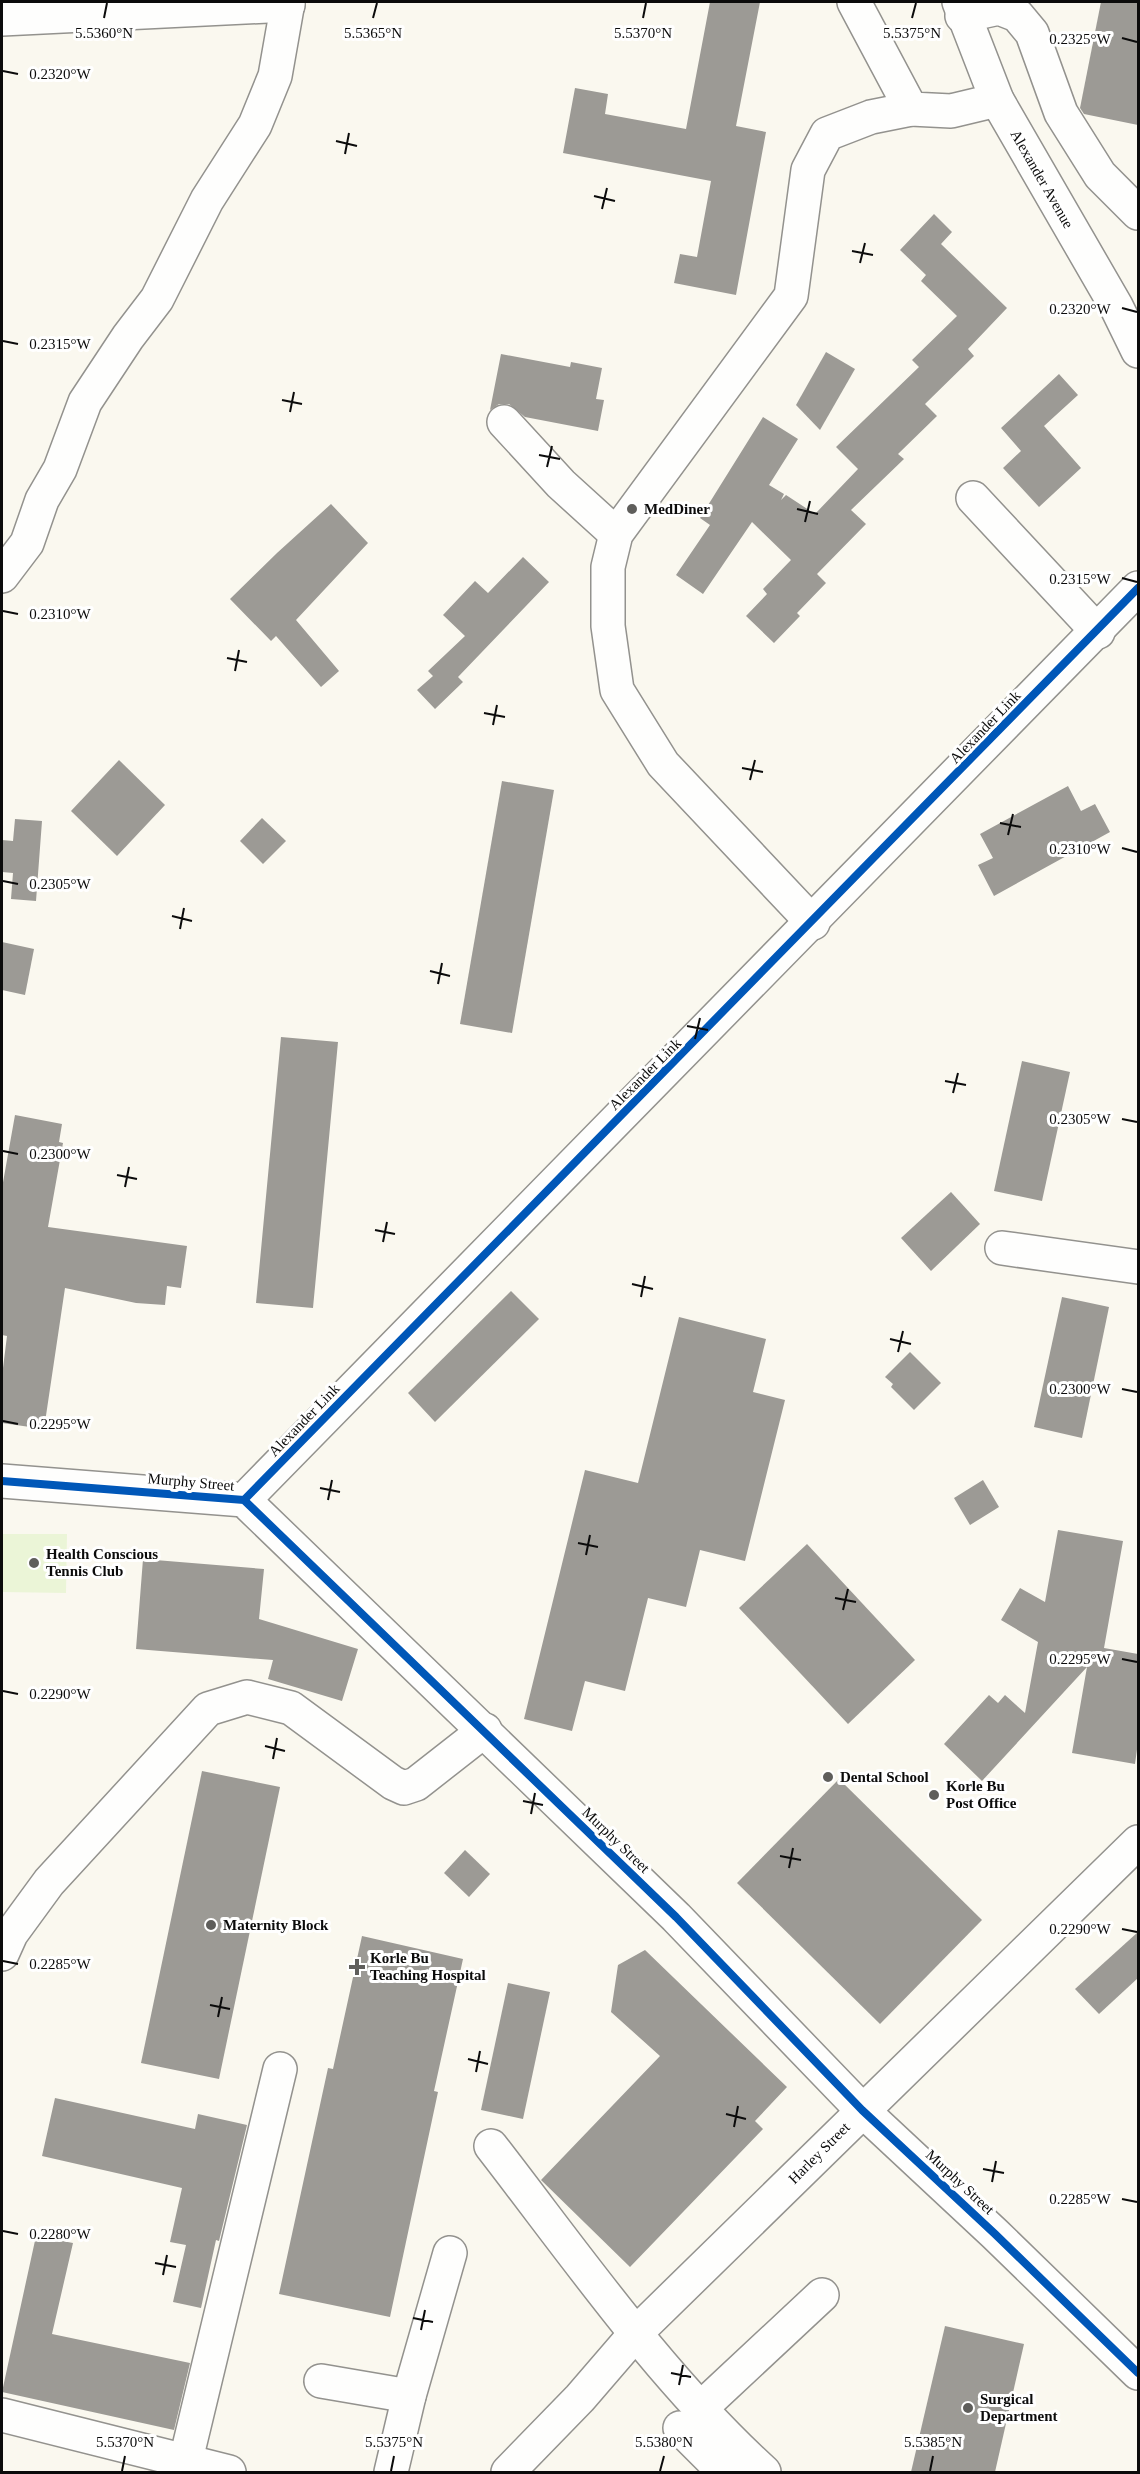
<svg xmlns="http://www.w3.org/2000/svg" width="1140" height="2474" font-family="Georgia,serif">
<rect width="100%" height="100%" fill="#faf8ef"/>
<path fill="#ebf5d7" d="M 2,1534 L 67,1534 L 66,1593 L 2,1592 Z"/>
<g fill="#9c9a95">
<path d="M 710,2 L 760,2 L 736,126 L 766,132 L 736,295 L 674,283 L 680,254 L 697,257 L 711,181 L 563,153 L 575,88 L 608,94 L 605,114 L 686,129 Z"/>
<path d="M 1101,2 L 1138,2 L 1138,125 L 1084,114 L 1080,108 Z"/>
<path d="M 934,214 L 952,232 L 941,244 L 1007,308 L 968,349 L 974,356 L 925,404 L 937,416 L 898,454 L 904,459 L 851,510 L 866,524 L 817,574 L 826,583 L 797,613 L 800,616 L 774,643 L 746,616 L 767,594 L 763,589 L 791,560 L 752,522 L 703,594 L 676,575 L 710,525 L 700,518 L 763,417 L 798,439 L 769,485 L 784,494 L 781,500 L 786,495 L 815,514 L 858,469 L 836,447 L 919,367 L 912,360 L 957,316 L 921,281 L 926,275 L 900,250 Z"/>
<path d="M 826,352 L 855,369 L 820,430 L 796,405 Z"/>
<path d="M 501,354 L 570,367 L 571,362 L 602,368 L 596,399 L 604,400 L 598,431 L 525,417 L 509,404 L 499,404 L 490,410 Z"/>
<path d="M 1059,374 L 1078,395 L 1044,426 L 1081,468 L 1039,507 L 1003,468 L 1021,451 L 1001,428 Z"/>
<path d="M 331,504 L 368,543 L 296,620 L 339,671 L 321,687 L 276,636 L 271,641 L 230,599 L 277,553 Z"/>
<path d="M 523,557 L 549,582 L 458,677 L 463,682 L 435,709 L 417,690 L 433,676 L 428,671 L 465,636 L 443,615 L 475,581 L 488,593 Z"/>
<path d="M 119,760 L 165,805 L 117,856 L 71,811 Z"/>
<path d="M 502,781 L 554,790 L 512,1033 L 460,1024 Z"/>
<path d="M 1068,786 L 1081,811 L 1095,804 L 1110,832 L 994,896 L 978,865 L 993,858 L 980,834 Z"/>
<path d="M 262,818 L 286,841 L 263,864 L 240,841 Z"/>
<path d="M 15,819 L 42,821 L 36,901 L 11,899 L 13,873 L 2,872 L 2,840 L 13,841 Z"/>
<path d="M 2,942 L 34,949 L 25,995 L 2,990 Z"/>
<path d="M 281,1037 L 338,1042 L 313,1308 L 256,1303 Z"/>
<path d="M 1022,1061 L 1070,1072 L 1042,1201 L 994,1191 Z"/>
<path d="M 15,1115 L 62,1124 L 59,1142 L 63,1143 L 48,1227 L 187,1246 L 181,1288 L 167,1286 L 165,1305 L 136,1303 L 65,1288 L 44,1429 L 2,1423 L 2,1376 L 7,1336 L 2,1335 L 2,1188 Z"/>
<path d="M 951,1192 L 980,1224 L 931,1271 L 901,1238 Z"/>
<path d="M 511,1291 L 539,1319 L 435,1422 L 408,1393 Z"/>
<path d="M 1062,1297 L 1109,1307 L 1082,1438 L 1034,1427 Z"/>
<path d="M 679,1317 L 766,1339 L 753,1392 L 785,1400 L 745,1561 L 700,1550 L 686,1607 L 648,1598 L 625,1691 L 585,1681 L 572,1731 L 524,1719 L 585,1470 L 638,1483 Z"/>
<path d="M 910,1352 L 941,1383 L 914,1410 L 891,1387 L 893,1384 L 885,1377 Z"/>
<path d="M 983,1480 L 999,1507 L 970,1525 L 954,1498 Z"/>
<path d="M 1058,1530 L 1123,1541 L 1104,1648 L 1138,1654 L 1138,1742 L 1135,1764 L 1072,1753 L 1087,1667 L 982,1781 L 944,1744 L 989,1695 L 998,1703 L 1005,1695 L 1025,1713 L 1038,1642 L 1001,1620 L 1020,1588 L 1045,1602 Z"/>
<path d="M 807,1544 L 915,1660 L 848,1724 L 739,1608 Z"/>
<path d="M 143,1559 L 264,1569 L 259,1619 L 358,1649 L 342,1701 L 268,1679 L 273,1660 L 136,1649 Z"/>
<path d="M 202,1771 L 280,1787 L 219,2079 L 141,2063 Z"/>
<path d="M 839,1779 L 982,1920 L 880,2024 L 737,1883 Z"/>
<path d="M 465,1850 L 490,1874 L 469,1897 L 444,1873 Z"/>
<path d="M 1138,1932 L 1138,1978 L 1099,2014 L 1075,1989 Z"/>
<path d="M 362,1936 L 463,1959 L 434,2091 L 438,2092 L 390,2317 L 279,2294 L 328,2068 L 333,2069 Z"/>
<path d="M 645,1950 L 787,2087 L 755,2121 L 763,2129 L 630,2267 L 541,2180 L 660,2056 L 611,2012 L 618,1965 Z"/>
<path d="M 508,1983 L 550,1992 L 523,2119 L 481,2110 Z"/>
<path d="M 55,2098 L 195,2129 L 198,2114 L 247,2125 L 219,2241 L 216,2240 L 201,2308 L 173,2302 L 186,2245 L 170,2242 L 182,2188 L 42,2156 Z"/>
<path d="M 36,2236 L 73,2243 L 52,2334 L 190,2363 L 174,2430 L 2,2392 Z"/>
<path d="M 945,2326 L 1024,2344 L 995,2472 L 911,2472 Z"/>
</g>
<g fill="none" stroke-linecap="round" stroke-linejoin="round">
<defs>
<g id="minor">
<path d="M 854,2 L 911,109 L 951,111 L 997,100"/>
<path d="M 959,2 L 997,100 L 1116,306 L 1138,351"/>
<path d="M 962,16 L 999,8 L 1017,15 L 1032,33 L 1061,113 L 1100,175 L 1138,213"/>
<path d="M 2,19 L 288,5"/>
<path d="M 504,422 L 561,484 L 616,534"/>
<path d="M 973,498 L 1098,632"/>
<path d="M 2,576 L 27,543 L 42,500 L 60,469 L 85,402 L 128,337 L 157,299 L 207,200 L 255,125 L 275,76 L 288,2"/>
<path d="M 813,923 L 663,764 L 617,690 L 608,626 L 608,567 L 616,534 L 791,296 L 808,170 L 827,134 L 871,117 L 911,109"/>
<path d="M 1002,1248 L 1138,1267"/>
<path d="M 2,1481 L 244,1500 L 676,1917 L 862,2110 L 995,2234 L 1138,2373"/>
<path d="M 244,1500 L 1138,588"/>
<path d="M 2,1954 L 11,1934 L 49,1882 L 208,1709 L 247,1697 L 291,1708 L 393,1783 L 404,1788 L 416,1784 L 485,1730"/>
<path d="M 491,2146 C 577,2257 660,2377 764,2472"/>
<path d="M 321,2381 L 409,2396"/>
<path d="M 701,2408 L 822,2295"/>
<path d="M 2,2415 L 229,2472"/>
<path d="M 680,2428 L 724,2472"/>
<path d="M 183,2472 L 280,2069"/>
<path d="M 391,2472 L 409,2396 L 450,2253"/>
<path d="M 508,2472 L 580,2398 L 636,2333 L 1138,1842"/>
</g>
</defs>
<use href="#minor" stroke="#93928e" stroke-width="36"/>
<use href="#minor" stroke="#fefefd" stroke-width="33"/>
<defs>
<g id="cycleway">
<path d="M 2,1481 L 244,1500 L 676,1917 L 862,2110 L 995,2234 L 1138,2373"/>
<path d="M 244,1500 L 1138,588"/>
</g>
</defs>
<use href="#cycleway" stroke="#fff" stroke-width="11"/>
<use href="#cycleway" stroke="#0057b8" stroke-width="8"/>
</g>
<path fill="none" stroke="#0b0b0b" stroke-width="2" d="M 104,18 L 107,3M 373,18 L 377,3M 643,18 L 646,3M 912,18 L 916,3M 1122,38 L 1137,42M 3,71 L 18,74M 336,141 L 357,146M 345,154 L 349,133M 594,196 L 615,201M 602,209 L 607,188M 852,251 L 873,255M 860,263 L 865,243M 1122,308 L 1137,312M 3,341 L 18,344M 282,400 L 302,404M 290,412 L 294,392M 539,455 L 560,459M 547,467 L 552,446M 797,509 L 818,514M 805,522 L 810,501M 1122,578 L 1137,582M 3,611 L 18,614M 227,658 L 247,662M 235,671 L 239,650M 484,713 L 505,717M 493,725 L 497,705M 742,768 L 763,772M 750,780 L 755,760M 1000,823 L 1021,827M 1008,835 L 1013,814M 1122,848 L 1137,852M 3,881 L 18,884M 172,916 L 192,921M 180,929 L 184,908M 430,971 L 450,976M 438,984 L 442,963M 687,1026 L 708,1030M 695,1039 L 700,1018M 945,1081 L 966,1085M 953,1093 L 958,1073M 1122,1119 L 1137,1122M 3,1151 L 18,1154M 117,1175 L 137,1179M 125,1187 L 129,1167M 375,1230 L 395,1234M 383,1242 L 387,1222M 632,1284 L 653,1289M 641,1297 L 645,1276M 890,1339 L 911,1344M 898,1352 L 903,1331M 1122,1389 L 1137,1392M 3,1421 L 18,1424M 320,1488 L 340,1492M 328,1500 L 332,1480M 578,1543 L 598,1547M 586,1555 L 590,1535M 835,1598 L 856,1602M 843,1610 L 848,1589M 1122,1659 L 1137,1662M 3,1691 L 18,1694M 265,1746 L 285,1751M 273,1759 L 277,1738M 523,1801 L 543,1805M 531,1814 L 535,1793M 780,1856 L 801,1860M 789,1868 L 793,1848M 1122,1929 L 1137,1932M 3,1961 L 18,1964M 210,2005 L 230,2009M 218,2017 L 222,1997M 468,2059 L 488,2064M 476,2072 L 480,2051M 726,2114 L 746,2119M 734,2127 L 738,2106M 983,2169 L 1004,2173M 992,2182 L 996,2161M 1122,2199 L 1137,2202M 3,2231 L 18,2234M 155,2263 L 176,2267M 163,2275 L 167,2255M 413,2318 L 433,2322M 421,2330 L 425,2310M 671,2373 L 691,2377M 679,2385 L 683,2365M 122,2471 L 125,2456M 391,2471 L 394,2456M 660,2471 L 664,2456M 930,2471 L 933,2456"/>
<g fill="#5f5e5b" stroke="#fff" stroke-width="2">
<circle cx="632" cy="509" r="6"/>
<circle cx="34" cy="1563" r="6"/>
<circle cx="828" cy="1777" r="6"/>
<circle cx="934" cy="1795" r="6"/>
<circle cx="211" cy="1925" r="6"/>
<path d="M354 1958h6v6h6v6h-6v6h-6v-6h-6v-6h6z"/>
<circle cx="968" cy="2408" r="6"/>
</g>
<g text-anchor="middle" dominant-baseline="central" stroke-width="6" stroke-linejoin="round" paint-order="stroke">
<g font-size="15" fill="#0b0b0b" stroke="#fff">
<text transform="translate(1042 179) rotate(60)">Alexander Avenue</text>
<text transform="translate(985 727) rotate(-46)">Alexander Link</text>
<text transform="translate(645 1074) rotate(-45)">Alexander Link</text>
<text transform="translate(304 1420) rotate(-46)">Alexander Link</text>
<text transform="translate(191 1482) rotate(5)">Murphy Street</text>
<text transform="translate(616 1840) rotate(44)">Murphy Street</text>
<text transform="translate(819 2153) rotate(-45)">Harley Street</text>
<text transform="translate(960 2182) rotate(43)">Murphy Street</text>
</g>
<g font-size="15" font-weight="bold" fill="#0b0b0b" stroke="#fff" text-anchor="start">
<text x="644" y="509">MedDiner</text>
<text x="46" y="1554">Health Conscious<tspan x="46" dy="17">Tennis Club</tspan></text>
<text x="840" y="1777">Dental School</text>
<text x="946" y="1786">Korle Bu<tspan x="946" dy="17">Post Office</tspan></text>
<text x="223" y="1925">Maternity Block</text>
<text x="370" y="1958">Korle Bu<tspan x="370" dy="17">Teaching Hospital</tspan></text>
<text x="980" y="2399">Surgical<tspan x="980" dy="17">Department</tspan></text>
</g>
</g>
<g font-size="15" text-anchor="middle" fill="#0b0b0b" stroke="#fff" stroke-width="6" stroke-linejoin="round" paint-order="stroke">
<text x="104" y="38">5.5360°N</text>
<text x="373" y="38">5.5365°N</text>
<text x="643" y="38">5.5370°N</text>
<text x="912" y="38">5.5375°N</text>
<text x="1080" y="44">0.2325°W</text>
<text x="60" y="79">0.2320°W</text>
<text x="1080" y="314">0.2320°W</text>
<text x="60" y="349">0.2315°W</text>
<text x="1080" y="584">0.2315°W</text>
<text x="60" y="619">0.2310°W</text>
<text x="1080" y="854">0.2310°W</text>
<text x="60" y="889">0.2305°W</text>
<text x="1080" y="1124">0.2305°W</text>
<text x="60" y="1159">0.2300°W</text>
<text x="1080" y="1394">0.2300°W</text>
<text x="60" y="1429">0.2295°W</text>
<text x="1080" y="1664">0.2295°W</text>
<text x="60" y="1699">0.2290°W</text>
<text x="1080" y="1934">0.2290°W</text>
<text x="60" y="1969">0.2285°W</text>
<text x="1080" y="2204">0.2285°W</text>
<text x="60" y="2239">0.2280°W</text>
<text x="125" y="2447">5.5370°N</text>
<text x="394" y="2447">5.5375°N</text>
<text x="664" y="2447">5.5380°N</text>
<text x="933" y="2447">5.5385°N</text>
</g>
<rect width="1140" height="2474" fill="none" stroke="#0b0b0b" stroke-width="6"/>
</svg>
